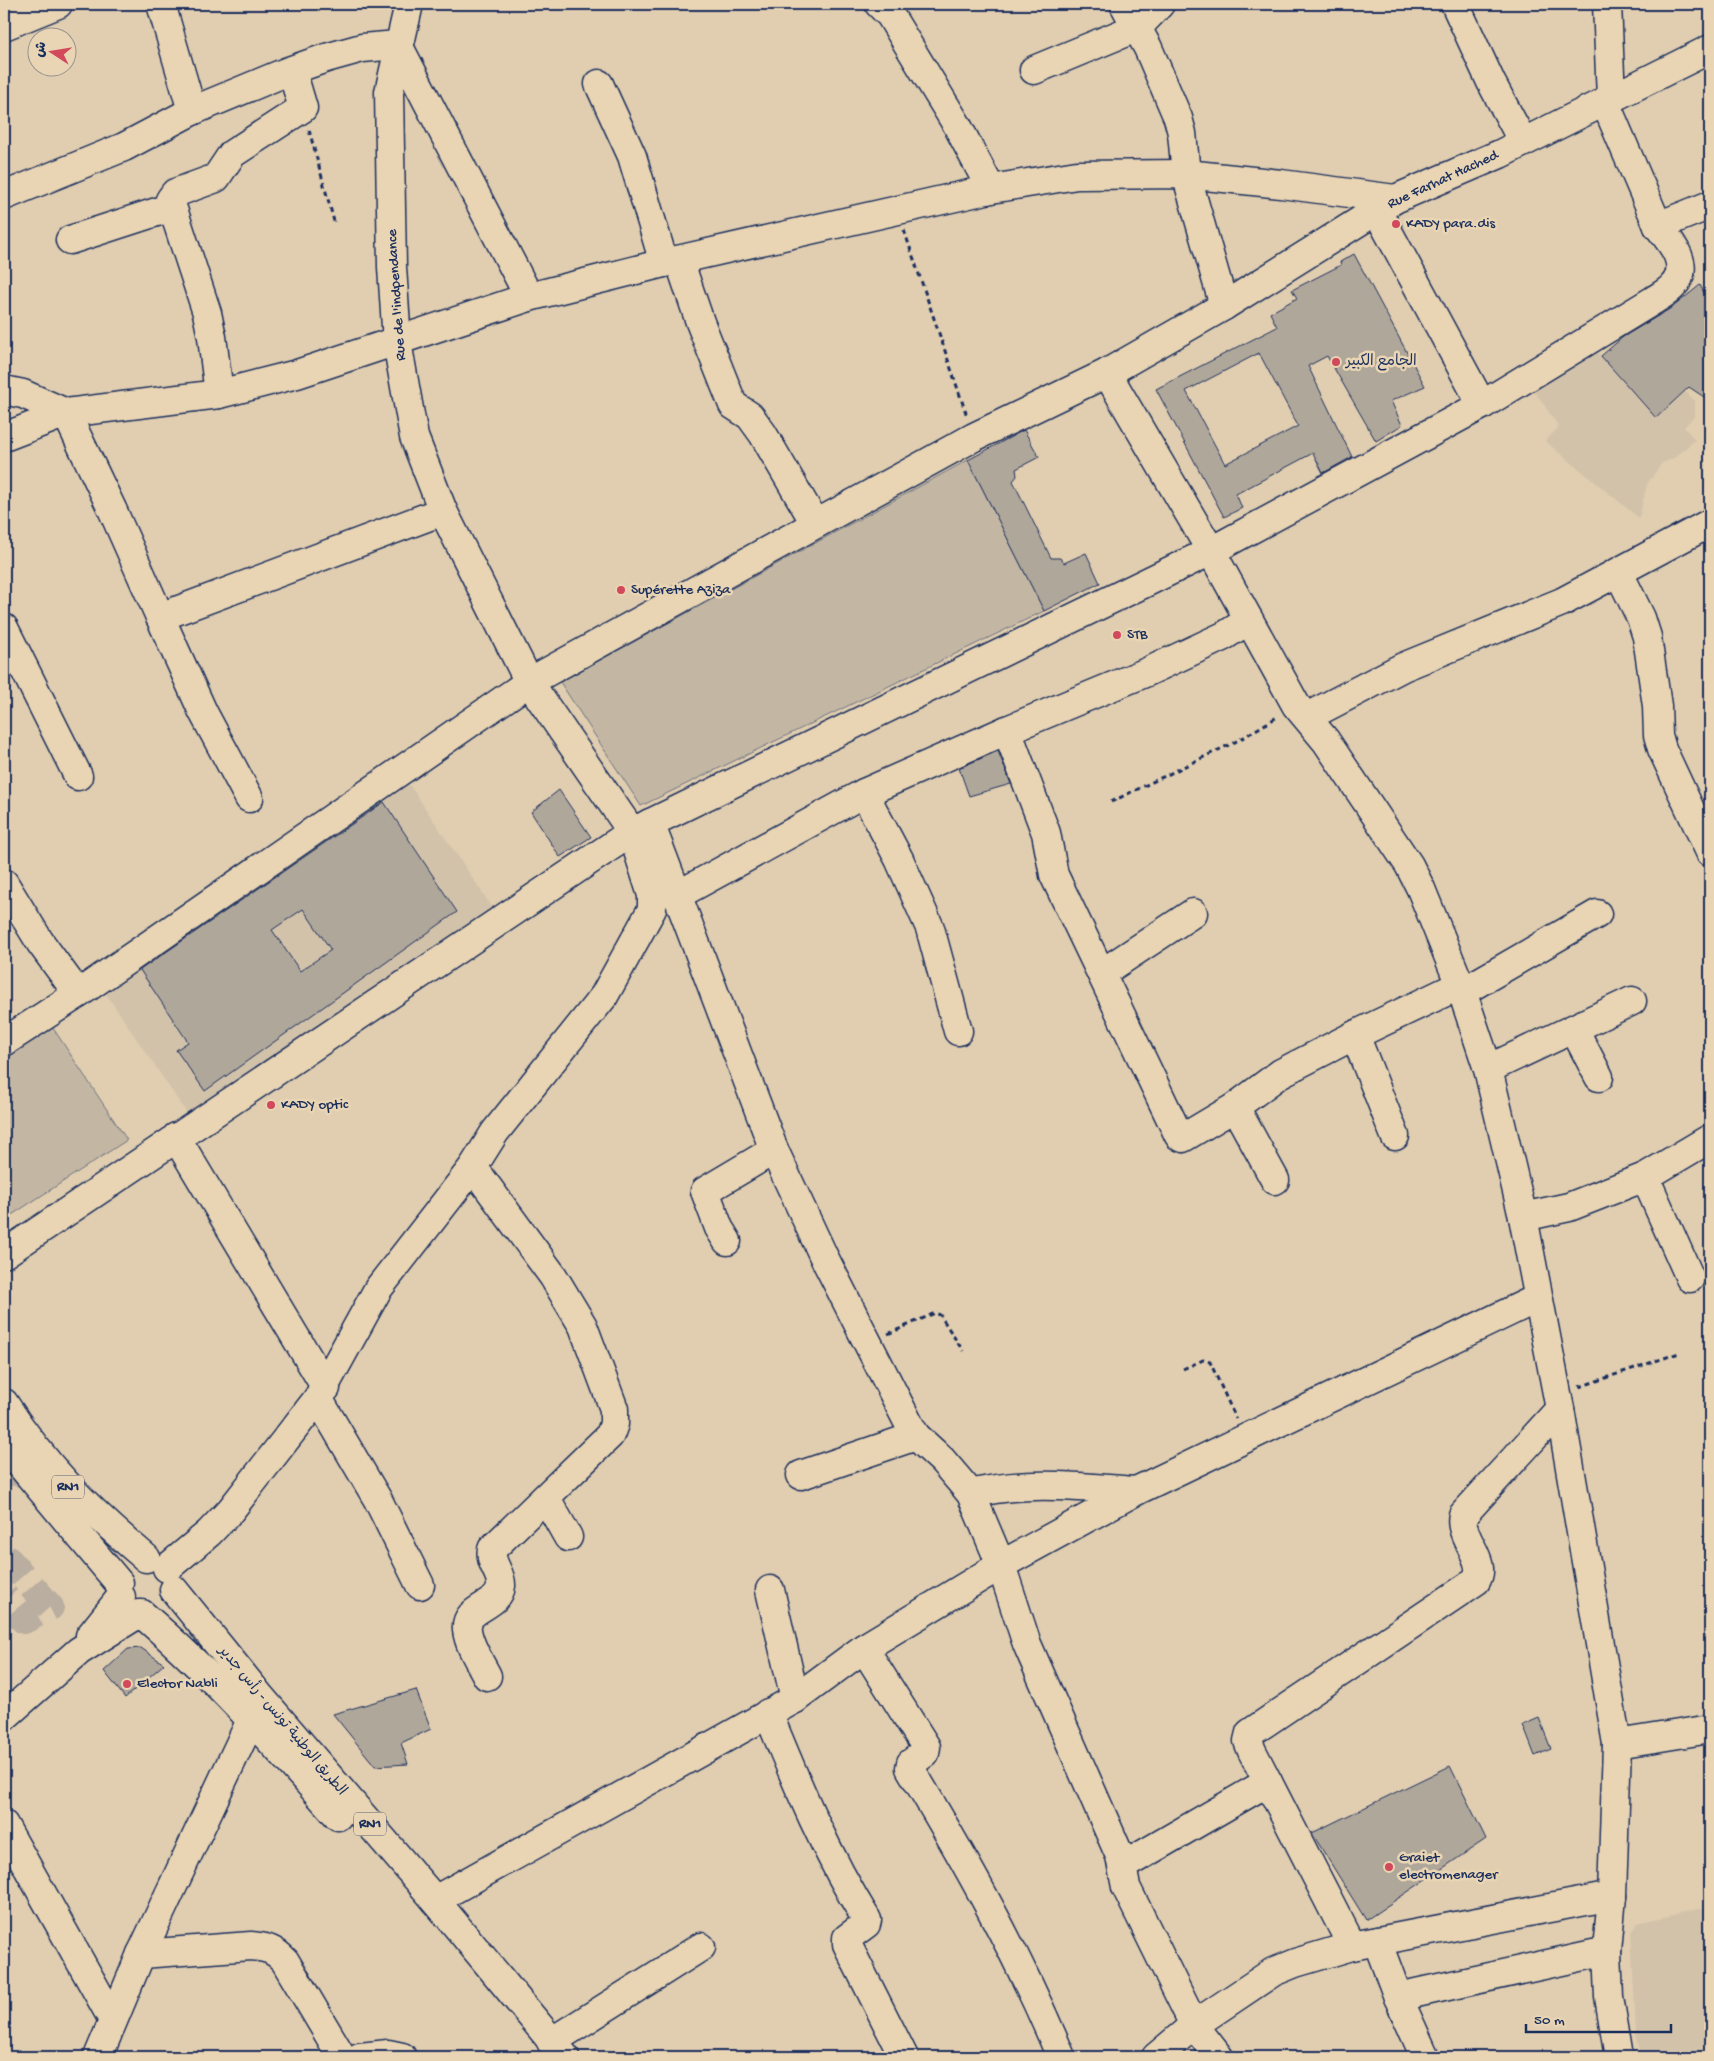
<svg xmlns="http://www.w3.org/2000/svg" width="1714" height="2061" font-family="'Gochi Hand','Playpen Sans Arabic',sans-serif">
<rect width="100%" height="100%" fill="#e1ceb0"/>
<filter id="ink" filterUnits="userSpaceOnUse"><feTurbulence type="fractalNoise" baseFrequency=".02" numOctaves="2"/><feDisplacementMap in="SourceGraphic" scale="10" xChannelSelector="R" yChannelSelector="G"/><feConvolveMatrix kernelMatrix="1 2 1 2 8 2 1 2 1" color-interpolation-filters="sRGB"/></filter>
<g filter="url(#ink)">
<g fill="#d2c2aa">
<path d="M 1595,346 L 1601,356 L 1656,418 L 1685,391 L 1695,401 L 1695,416 L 1684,427 L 1695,440 L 1674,458 L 1662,463 L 1647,484 L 1639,518 L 1545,441 L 1559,427 L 1531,386 Z"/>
<path d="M 394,762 L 507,929 L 203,1137 L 90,970 Z"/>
<path d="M 1710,1906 L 1710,2057 L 1642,2057 L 1636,2035 L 1631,1932 L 1638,1923 Z"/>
</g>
<g fill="#c3b7a4" stroke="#6f7381">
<path d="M 968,460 L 1044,611 L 641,806 L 560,682 Z"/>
<path d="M 51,1025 L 127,1140 L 4,1220 L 4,1058 Z"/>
</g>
<g fill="#b0a79b" stroke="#1b2f5e" fill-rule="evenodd">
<path d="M 1354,254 L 1425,386 L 1391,401 L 1402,425 L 1376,441 L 1327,356 L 1308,366 L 1352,457 L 1323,473 L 1313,453 L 1236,494 L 1242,508 L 1224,517 L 1156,389 L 1277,327 L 1270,313 L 1297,298 L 1292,290 L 1341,265 L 1340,262 ZM 1259,353 L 1298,426 L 1225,464 L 1186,391 Z"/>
<path d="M 1700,285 L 1710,304 L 1710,401 L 1689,387 L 1656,418 L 1601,356 L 1623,337 L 1673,307 Z"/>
<path d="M 1024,430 L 1039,457 L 1016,469 L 1017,476 L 1013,481 L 1051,558 L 1060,558 L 1064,563 L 1086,553 L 1100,583 L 1044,611 L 968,460 Z"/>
<path d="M 998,751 L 1011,784 L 969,796 L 959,768 Z"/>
<path d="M 559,790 L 591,837 L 560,857 L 531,812 Z"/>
<path d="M 384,802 L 457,912 L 205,1091 L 176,1050 L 188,1042 L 140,970 ZM 303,909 L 331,950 L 300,971 L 272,930 Z"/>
<path d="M 141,1648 L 164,1664 L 125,1698 L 104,1671 L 128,1649 Z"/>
<path d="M 416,1690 L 431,1729 L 401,1743 L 408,1764 L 375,1766 L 333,1714 Z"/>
<path d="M 1539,1718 L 1551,1749 L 1535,1756 L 1523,1725 Z"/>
<path d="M 1450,1766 L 1486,1839 L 1366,1920 L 1312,1833 Z"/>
</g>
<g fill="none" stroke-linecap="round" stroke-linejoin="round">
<g stroke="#b9aea0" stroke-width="28" stroke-dasharray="28 14" stroke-linecap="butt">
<path d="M 4,1485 L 8,1450"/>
<path d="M 4,1555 L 50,1607 L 24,1620 L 4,1596"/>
</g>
<defs>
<g id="minor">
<path d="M 161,4 L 192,111"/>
<path d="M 879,4 L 890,15 L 957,125 L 991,189"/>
<path d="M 1124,4 L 1148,48 L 1178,118 L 1182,133 L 1186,174 L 1224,306"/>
<path d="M 1455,4 L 1491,82 L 1523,142"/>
<path d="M 1607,4 L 1611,98"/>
<path d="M 4,26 L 58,4"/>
<path d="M 1034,70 L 1138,27 L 1160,4"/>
<path d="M 599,84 L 632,156 L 664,263"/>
<path d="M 1605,102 L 1658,226"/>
<path d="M 4,196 L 124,147 L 192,111 L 286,72 L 326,58 L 362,48 L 398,45 L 529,297"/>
<path d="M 1377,211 L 1482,405"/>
<path d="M 70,240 L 172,207"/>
<path d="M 679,260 L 700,322 L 733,405 L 750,416 L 763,434 L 815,523"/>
<path d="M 1107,373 L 1211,551 L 1296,705 L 1326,741 L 1409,865 L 1421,889 L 1460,985 L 1488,1069 L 1523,1217 L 1560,1409 L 1617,1744 L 1612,1896"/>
<path d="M 4,390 L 23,394 L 66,413 L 219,394 L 297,374 L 529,297 L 664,263 L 991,189 L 1077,175 L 1186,174 L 1281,184 L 1395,199"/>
<path d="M 219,394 L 212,337 L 207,313 L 170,200 L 175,193 L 216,178 L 232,154 L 303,108 L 292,71"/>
<path d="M 4,437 L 66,413 L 112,509 L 160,617 L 443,511"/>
<path d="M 1619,573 L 1641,618 L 1647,637 L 1657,706 L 1658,735 L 1662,749 L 1710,852"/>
<path d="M 160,617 L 203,712 L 249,798"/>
<path d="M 4,628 L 78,776"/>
<path d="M 1307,717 L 1403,667 L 1562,602 L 1710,523"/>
<path d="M 1007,730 L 1046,833 L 1054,875 L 1179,1136 L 1183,1138 L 1235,1107"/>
<path d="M 864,793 L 899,859 L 930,928 L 958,1031"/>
<path d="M 650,823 L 774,1150 L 823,1255 L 909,1424 L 916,1436 L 942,1460 L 971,1494 L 1001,1565 L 1027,1644 L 1120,1856 L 1126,1887 L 1194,2025 L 1219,2057"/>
<path d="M 4,883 L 40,942 L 78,994"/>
<path d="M 676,896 L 864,793 L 1007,730 L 1147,672 L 1224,636 L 1249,620"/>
<path d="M 1102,973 L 1193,913"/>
<path d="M 1462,992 L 1597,914"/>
<path d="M 1574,1029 L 1599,1077"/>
<path d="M 1355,1035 L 1395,1136"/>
<path d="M 4,1042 L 78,994 L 529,682 L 974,437 L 1107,373 L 1224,306 L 1395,199 L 1500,154 L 1710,49"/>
<path d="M 1488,1069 L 1632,1001"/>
<path d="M 176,1137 L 326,1388"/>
<path d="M 473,1167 L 553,1276 L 583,1326 L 614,1409 L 614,1424 L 610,1435 L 492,1549 C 489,1564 502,1572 501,1586 C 499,1608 464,1606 467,1630 C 469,1646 480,1662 487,1676"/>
<path d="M 1645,1177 L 1690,1278"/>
<path d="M 1275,1180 L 1235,1107 L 1281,1073 L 1355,1035 L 1460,985"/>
<path d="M 1523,1217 L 1569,1207 L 1645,1177 L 1709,1139"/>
<path d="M 727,1241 L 719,1228 L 705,1191 L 774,1150"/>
<path d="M 4,1254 L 632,832 L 1211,551 L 1482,405 L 1654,300 C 1660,296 1668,292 1673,286 C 1692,266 1671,242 1658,226 L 1710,205"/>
<path d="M 318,1398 L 378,1500 L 420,1585"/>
<path d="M 801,1475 L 916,1436"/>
<path d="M 971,1494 C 1025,1480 1081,1487 1136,1491"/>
<path d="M 546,1498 L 568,1537"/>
<path d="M 167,1568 L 209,1533 L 230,1511 L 318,1398 L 378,1289 L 473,1167 L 495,1132 L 604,996 L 652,909 L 652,895 L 632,832 L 529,682 L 443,511 L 414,437 L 397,342 L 392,267 L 389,92 L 409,4"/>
<path d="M 770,1590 L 795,1699"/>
<path d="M 90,1636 L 121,1597"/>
<path d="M 864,1648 L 926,1747 L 925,1753 L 911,1763 L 910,1768 C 967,1863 1018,1954 1061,2057"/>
<path d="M 768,1713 C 797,1784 826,1854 867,1920 L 866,1924 L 847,1938 L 847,1944 L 904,2057"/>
<path d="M 4,1717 L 79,1651 L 138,1614"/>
<path d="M 1617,1744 L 1710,1729"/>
<path d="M 4,1825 L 113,2020"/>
<path d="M 1123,1866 L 1268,1782"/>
<path d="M 435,1900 L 795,1699 L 864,1648 L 1001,1565 L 1136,1491 L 1538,1298"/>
<path d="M 1377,1941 L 1398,1997 L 1607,1951"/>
<path d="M 1352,1946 L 1252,1751 L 1248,1741 L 1250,1733 L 1476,1581 C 1489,1560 1457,1537 1463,1515 L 1560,1409"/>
<path d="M 141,1954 L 251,1946 C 267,1947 275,1950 285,1961 L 342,2057"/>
<path d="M 1398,1997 L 1425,2057"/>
<path d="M 551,2042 L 701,1947"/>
<path d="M 98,2057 L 141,1954 L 252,1718"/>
<path d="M 360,2057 L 388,2054 L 402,2057"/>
<path d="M 1156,2057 L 1194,2025 L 1273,1972 L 1295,1963 L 1352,1946 L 1612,1896 L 1607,1951 L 1609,1997 L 1619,2057"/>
</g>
<g id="major">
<path d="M 4,1403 C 45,1467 89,1510 146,1558"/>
<path d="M 4,1445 L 119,1583"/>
<path d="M 174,1590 L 259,1695 L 435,1900 L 565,2057"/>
<path d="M 142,1614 C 214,1676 275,1745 338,1816"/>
</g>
</defs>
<use href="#minor" stroke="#1b2f5e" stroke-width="31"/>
<use href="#major" stroke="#1b2f5e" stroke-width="31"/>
<g stroke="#1b2f5e" stroke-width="3" stroke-dasharray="5 4" stroke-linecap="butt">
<path d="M 309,130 L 335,225"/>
<path d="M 904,230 L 967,416"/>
<path d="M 1111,802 L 1239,740 L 1277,717"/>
<path d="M 888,1334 L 935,1313 L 940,1315 L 963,1351"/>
<path d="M 1183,1369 L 1203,1360 L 1210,1362 L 1236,1419"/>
<path d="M 1579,1387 L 1679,1353"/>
</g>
<use href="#minor" stroke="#e9d5b3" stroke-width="28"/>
<use href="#major" stroke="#e9d5b3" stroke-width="28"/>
</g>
</g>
<g fill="#d1495b" stroke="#e9d5b3" stroke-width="2">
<circle cx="1396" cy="224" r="5"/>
<circle cx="1336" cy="362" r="5"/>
<circle cx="621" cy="590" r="5"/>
<circle cx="1117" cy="635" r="5"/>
<circle cx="271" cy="1105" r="5"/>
<circle cx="127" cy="1684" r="5"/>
<circle cx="1389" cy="1867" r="5"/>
</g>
<g text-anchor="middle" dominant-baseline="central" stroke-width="5" stroke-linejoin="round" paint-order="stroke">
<g fill="#e9d5b3" stroke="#596178" stroke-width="1">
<rect x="52" y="1475.5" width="32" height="23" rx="4"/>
<rect x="354" y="1812.5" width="32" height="23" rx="4"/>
</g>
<g font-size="14" font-weight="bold" fill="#1b2f5e">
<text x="68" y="1487">RN1</text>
<text x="370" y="1824">RN1</text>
</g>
<g font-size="15" fill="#1b2f5e" stroke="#e9d5b3">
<text transform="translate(1443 180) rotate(-25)">Rue Farhat Hached</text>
<text transform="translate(397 295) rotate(-94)">Rue de l'indpendance</text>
<text transform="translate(282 1721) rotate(50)">الطريق الوطنية تونس - رأس جدير</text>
</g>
<g font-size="15" fill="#1b2f5e" stroke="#e9d5b3" text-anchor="start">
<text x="1406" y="224">KADY para.dis</text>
<text x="1346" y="362">الجامع الكبير</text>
<text x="631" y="590">Supérette Aziza</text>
<text x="1127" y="635">STB</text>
<text x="281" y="1105">KADY optic</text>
<text x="137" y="1684">Elector Nabli</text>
<text x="1399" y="1858">Graiet<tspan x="1399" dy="17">electromenager</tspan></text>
</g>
</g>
<rect width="1714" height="2061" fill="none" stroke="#e9d5b3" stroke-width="20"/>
<rect x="10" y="10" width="1694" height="2041" fill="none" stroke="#1b2f5e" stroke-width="2" filter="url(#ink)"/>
<g transform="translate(52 52) rotate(282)"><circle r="24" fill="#e9d5b3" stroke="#979391"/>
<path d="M0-4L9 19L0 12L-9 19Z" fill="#d1495b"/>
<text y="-8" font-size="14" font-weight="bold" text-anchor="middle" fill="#1b2f5e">ش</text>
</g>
<path d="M1526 2024v8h145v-8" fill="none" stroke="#1b2f5e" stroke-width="2.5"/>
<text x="1534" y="2024" font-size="15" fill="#1b2f5e" stroke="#e9d5b3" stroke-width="4" paint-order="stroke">50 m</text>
</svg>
